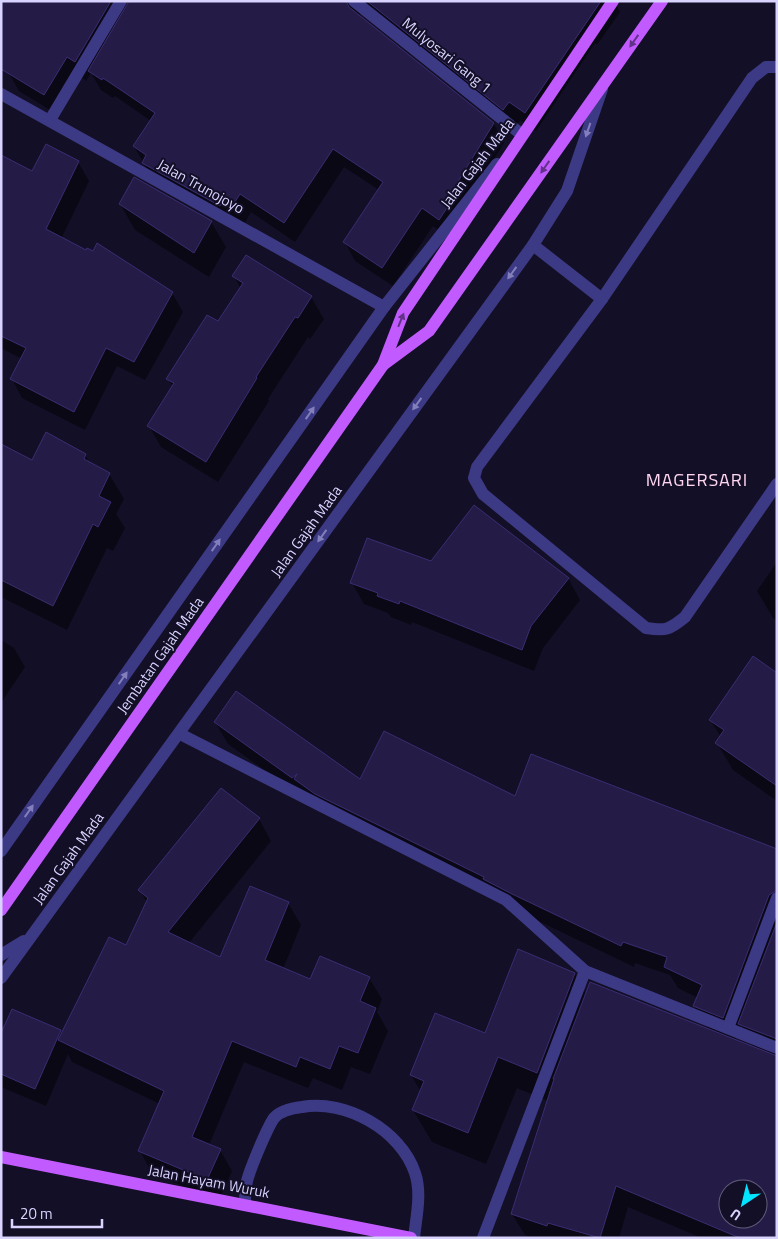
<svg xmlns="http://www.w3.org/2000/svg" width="778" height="1239" font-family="'Titillium Web',sans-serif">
<rect width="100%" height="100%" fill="#130f26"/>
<g fill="#0007" fill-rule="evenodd">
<path d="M 1,1 L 614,1 L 620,12 L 597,45 L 595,43 L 536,131 L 520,120 L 515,128 L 362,12 L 358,16 L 494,124 L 504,143 L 465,206 L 450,238 L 433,226 L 393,286 L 355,261 L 345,242 L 379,190 L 344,167 L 295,242 L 251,212 L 243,226 L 154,182 L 134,146 L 151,121 L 115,96 L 113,98 L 101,90 L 91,73 L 86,81 L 78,75 L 55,113 L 19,91 L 8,72 Z"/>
<path d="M 1,156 L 33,173 L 78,162 L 89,181 L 61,239 L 172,293 L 183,312 L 145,380 L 117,366 L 85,430 L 22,398 L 12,379 L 22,359 L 1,348 Z"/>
<path d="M 120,204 L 211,222 L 226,247 L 209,277 L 135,230 Z"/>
<path d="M 234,276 L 311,297 L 324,319 L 310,339 L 308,337 L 268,399 L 269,401 L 218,482 L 161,447 L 149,426 L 173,387 L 168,379 L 218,323 L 241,289 Z"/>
<path d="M 1,448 L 32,461 L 85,455 L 90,464 L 109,474 L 124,499 L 116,514 L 125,528 L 113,551 L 107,548 L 67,630 L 1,597 Z"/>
<path d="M 777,562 L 777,621 L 773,618 L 757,591 Z"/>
<path d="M 431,563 L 568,578 L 580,600 L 543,648 L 534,671 L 412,622 L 411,625 L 391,617 L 388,613 L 364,604 L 352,583 Z"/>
<path d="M 1,640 L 14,648 L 25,667 L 1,703 Z"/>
<path d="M 777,675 L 777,801 L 733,770 L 717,743 L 721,737 L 710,720 Z"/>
<path d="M 215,722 L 361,781 L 515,797 L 777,850 L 777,1055 L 752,1045 L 741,1025 L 736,1039 L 707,1027 L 694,1006 L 698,998 L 678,988 L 670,975 L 635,963 L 634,967 L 524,914 L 305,799 L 228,744 Z"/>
<path d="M 259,819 L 271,841 L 189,943 L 221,958 L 288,903 L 301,925 L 283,969 L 311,981 L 369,978 L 382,999 L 377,1012 L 388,1031 L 370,1074 L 351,1067 L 342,1090 L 313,1078 L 308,1088 L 244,1062 L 209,1145 L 220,1150 L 232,1171 L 219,1201 L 152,1173 L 140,1151 L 160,1104 L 72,1062 L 68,1054 L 46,1106 L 1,1087 L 1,1036 L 60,1031 L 62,1035 L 126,947 L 147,903 L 140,890 Z"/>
<path d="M 519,950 L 575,974 L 586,994 L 777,1056 L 777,1238 L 702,1238 L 628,1207 L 619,1238 L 533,1238 L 525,1235 L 512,1214 L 548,1101 L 517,1088 L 486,1164 L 432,1142 L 413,1110 L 421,1092 L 411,1075 L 485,1035 ZM 728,1189 L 758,1189 L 758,1219 L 728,1219 Z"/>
</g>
<g fill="#241b47" stroke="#3b2d73" fill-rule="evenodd">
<path d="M 1,1 L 111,1 L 75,62 L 67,57 L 44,95 L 1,69 Z"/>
<path d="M 129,1 L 346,1 L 349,7 L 494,123 L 454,188 L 458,191 L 439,220 L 422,208 L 382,268 L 343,242 L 383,182 L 333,149 L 284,223 L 240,194 L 231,208 L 222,201 L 220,206 L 142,163 L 146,155 L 133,146 L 155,113 L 103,78 L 102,80 L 88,71 Z"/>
<path d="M 367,1 L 601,1 L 525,113 L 509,102 L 503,110 Z"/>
<path d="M 46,144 L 79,161 L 46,229 L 86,250 L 87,248 L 93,251 L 97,243 L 173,292 L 134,362 L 106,348 L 74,412 L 10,379 L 26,348 L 1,336 L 1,155 L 32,171 Z"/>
<path d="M 134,177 L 212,221 L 194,253 L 119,204 Z"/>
<path d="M 246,255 L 312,296 L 298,318 L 295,317 L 256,377 L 257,378 L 206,462 L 147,426 L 174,383 L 166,379 L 207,315 L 218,321 L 243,283 L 232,276 Z"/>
<path d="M 46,432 L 86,454 L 84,459 L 110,473 L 99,496 L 111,502 L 98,527 L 93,524 L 53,606 L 1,580 L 1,444 L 32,460 Z"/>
<path d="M 474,505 L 569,578 L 531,626 L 522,650 L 400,601 L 399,604 L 377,596 L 378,593 L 350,583 L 367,538 L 431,561 Z"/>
<path d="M 753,656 L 777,673 L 777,786 L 715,743 L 724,730 L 709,720 Z"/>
<path d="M 236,691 L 360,779 L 384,731 L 515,796 L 531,754 L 777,849 L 777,890 L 769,895 L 723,1018 L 693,1006 L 702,985 L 664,967 L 667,957 L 623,942 L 621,946 L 510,893 L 483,879 L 484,877 L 315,794 L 294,779 L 297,774 L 292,778 L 214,722 Z"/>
<path d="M 221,788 L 260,818 L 168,932 L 220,957 L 250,886 L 289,902 L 265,960 L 310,979 L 320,956 L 370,977 L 360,1001 L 376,1008 L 358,1053 L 339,1046 L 330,1069 L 300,1057 L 296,1067 L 232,1041 L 192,1137 L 221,1149 L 207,1180 L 138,1151 L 164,1091 L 58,1040 L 109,937 L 126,945 L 148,898 L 138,890 Z"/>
<path d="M 777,922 L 777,1039 L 738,1024 Z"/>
<path d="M 518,949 L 575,973 L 537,1073 L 498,1057 L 468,1133 L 412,1110 L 424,1081 L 410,1075 L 435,1013 L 485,1033 Z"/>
<path d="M 590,982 L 777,1056 L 777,1238 L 740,1238 L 616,1186 L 600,1238 L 548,1223 L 547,1226 L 511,1214 L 554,1079 L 553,1079 ZM 728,1189 L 758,1189 L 758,1219 L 728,1219 Z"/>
<path d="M 12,1009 L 61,1030 L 35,1089 L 1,1074 L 1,1033 Z"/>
</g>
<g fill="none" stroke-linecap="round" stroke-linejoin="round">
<g stroke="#3d3a85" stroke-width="12">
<path d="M 354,1 L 521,134"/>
<path d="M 777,67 L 766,67 L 752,78 L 602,299 L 477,467 L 474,478 L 483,494 L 646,628 C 666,631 669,630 685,617 L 777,484"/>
<path d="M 1,94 L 384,307"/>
<path d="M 50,120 L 121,1"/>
<path d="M 533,245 L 602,299"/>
<path d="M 180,734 L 506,900 L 585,971 L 777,1048"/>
<path d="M 1,851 L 384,307 L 497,164"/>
<path d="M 1,955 L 24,941"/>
<path d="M 1,978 L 533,245 L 567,191 L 602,89"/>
<path d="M 728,1028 L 777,898"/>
<path d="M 245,1204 C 245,1197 245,1189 247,1181 C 250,1169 267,1128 274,1118 C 281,1110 292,1108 302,1107 C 345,1099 401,1130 415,1173 C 422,1193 416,1218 414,1238"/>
<path d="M 483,1238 L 585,971"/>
</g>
<g stroke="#c25bff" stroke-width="12">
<path d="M 383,365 L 429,331 L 662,1"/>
<path d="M 1,910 L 383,365 L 403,313 L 613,1"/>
<path d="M 1,1157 L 411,1238"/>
</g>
</g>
<defs><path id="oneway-solid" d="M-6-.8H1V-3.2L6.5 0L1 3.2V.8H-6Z" transform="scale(1.25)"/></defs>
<g fill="#623188">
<use href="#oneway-solid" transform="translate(634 41) rotate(125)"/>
<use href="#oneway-solid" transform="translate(545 167) rotate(125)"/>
<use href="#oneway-solid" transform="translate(401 320) rotate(-68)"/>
</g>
<g fill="#837fbc">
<use href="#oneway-solid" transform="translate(588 130) rotate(109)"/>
<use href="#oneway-solid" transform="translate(512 273) rotate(126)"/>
<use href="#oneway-solid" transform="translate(417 404) rotate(126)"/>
<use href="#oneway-solid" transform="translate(310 413) rotate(-55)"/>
<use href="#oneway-solid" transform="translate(322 536) rotate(126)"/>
<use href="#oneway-solid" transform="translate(216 545) rotate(-55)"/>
<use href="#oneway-solid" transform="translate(123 678) rotate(-55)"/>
<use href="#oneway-solid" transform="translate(29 811) rotate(-55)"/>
</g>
<g text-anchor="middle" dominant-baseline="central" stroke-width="4" stroke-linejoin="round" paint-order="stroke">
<g font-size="15" fill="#d9d4ff" stroke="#130f26">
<text transform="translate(447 55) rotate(39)">Mulyosari Gang 1</text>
<text transform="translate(477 163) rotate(-52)">Jalan Gajah Mada</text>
<text transform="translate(201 186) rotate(29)">Jalan Trunojoyo</text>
<text transform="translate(306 531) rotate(-54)">Jalan Gajah Mada</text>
<text transform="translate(160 655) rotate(-55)">Jembatan Gajah Mada</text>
<text transform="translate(68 858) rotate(-54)">Jalan Gajah Mada</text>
<text transform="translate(209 1181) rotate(11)">Jalan Hayam Wuruk</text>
</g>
<g font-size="18" letter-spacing="1" fill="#ffd6f0" stroke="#130f26">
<text x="697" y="479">MAGERSARI</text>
</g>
</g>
<rect width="778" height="1239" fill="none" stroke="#d9d4ff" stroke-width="5"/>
<g transform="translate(743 1204) rotate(215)"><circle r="24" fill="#130f26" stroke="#625e7d"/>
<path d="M0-4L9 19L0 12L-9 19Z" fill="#00e5ff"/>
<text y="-8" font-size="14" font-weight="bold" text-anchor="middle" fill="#d9d4ff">U</text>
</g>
<path d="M12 1219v8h90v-8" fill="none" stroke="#d9d4ff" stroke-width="2.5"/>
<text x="20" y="1219" font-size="15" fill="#d9d4ff" stroke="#130f26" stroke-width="4" paint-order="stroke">20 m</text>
</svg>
